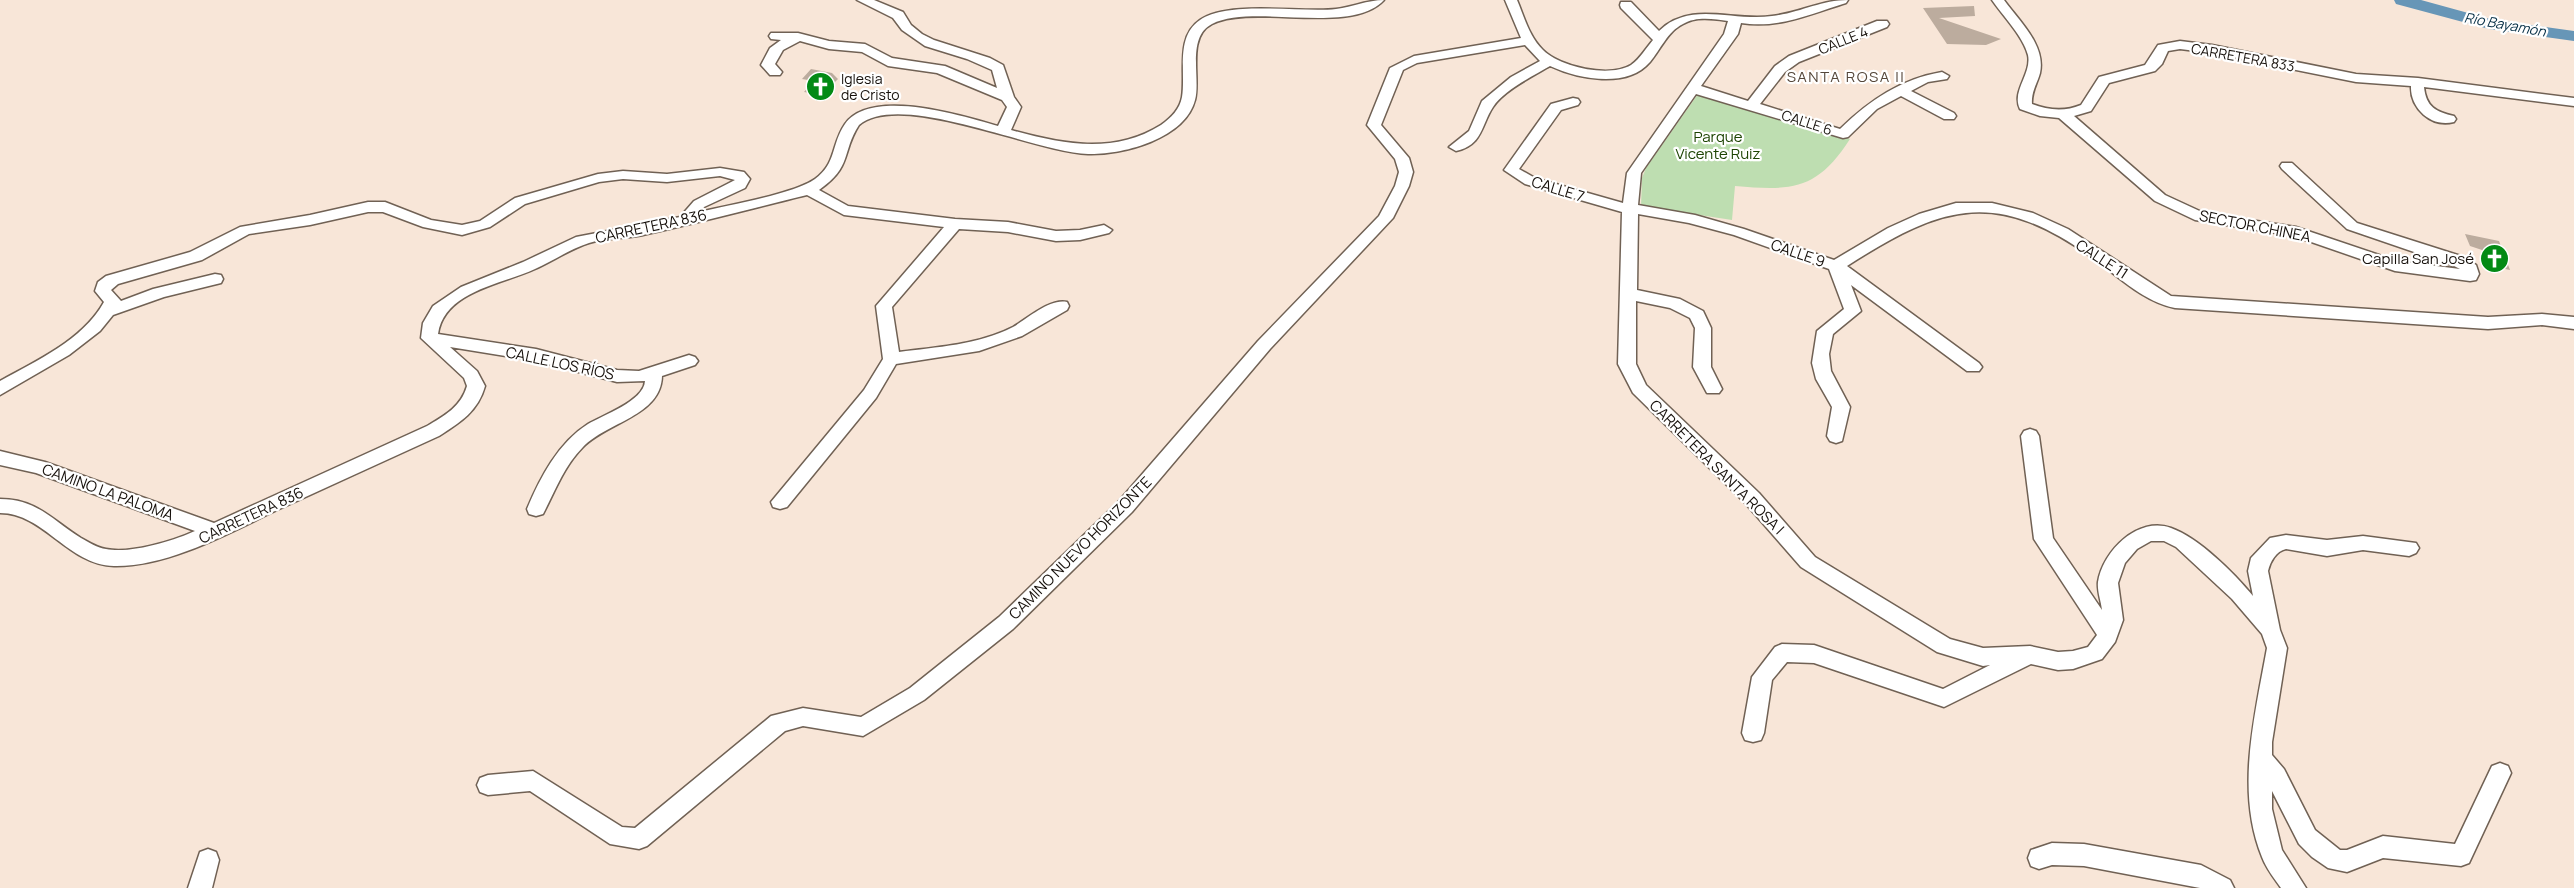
<svg xmlns="http://www.w3.org/2000/svg" width="2574" height="888" font-family="Manrope,sans-serif">
<rect width="100%" height="100%" fill="#f8e6d8"/>
<path fill="#bedeb1" d="M 1706,93 L 1850,139 C 1817,190 1793,191 1735,186 L 1732,220 L 1641,206 L 1642,178 L 1646,168 L 1698,94 Z"/>
<g fill="none" stroke-linecap="round" stroke-linejoin="round">
<path fill="#6796b7" fill-rule="evenodd" d="M 2394,0 L 2421,0 L 2490,19 L 2574,31 L 2574,41 L 2489,29 L 2396,4 Z"/>
</g>
<g fill="#bcac9e">
<path d="M 1974,6 L 1975,16 L 1939,18 L 2001,39 L 1986,45 L 1947,44 L 1923,8 Z"/>
<path d="M 811,69 L 832,73 L 838,79 L 822,95 L 804,92 L 814,81 L 802,79 Z"/>
<path d="M 2465,234 L 2499,241 L 2510,270 L 2487,265 L 2482,250 L 2470,246 Z"/>
</g>
<g fill="none" stroke-linecap="round" stroke-linejoin="round">
<defs>
<g id="minor">
<path d="M 857,0 L 874,0 L 903,12 L 911,25 L 922,34 L 934,40 L 990,58 L 1003,65 L 1014,97 L 1021,107 L 1011,130 C 1062,144 1113,155 1161,125 C 1171,118 1180,109 1182,97 C 1186,72 1175,37 1200,20 C 1228,0 1301,13 1336,9 C 1353,7 1367,0 1384,0 C 1351,36 1253,3 1212,24 C 1186,37 1201,79 1195,100 C 1185,139 1122,155 1088,154 C 1033,152 901,90 859,125 C 841,153 853,166 819,190 L 848,206 L 955,219 L 1008,222 L 1056,231 L 1080,230 L 1104,225 L 1112,230 L 1109,233 L 1080,240 L 1056,241 L 1008,232 L 959,229 L 892,307 L 899,352 C 936,347 978,345 1013,327 C 1027,319 1050,298 1067,302 L 1069,306 L 1067,310 L 1022,336 L 979,351 L 896,364 L 876,398 L 787,507 L 780,509 L 773,507 L 771,502 L 864,390 L 883,359 L 876,306 L 944,227 L 844,215 L 807,195 C 754,208 701,222 647,234 C 628,239 608,237 589,243 C 570,249 553,261 535,269 C 503,284 444,291 438,334 L 536,349 L 617,370 L 639,371 L 689,355 L 695,357 L 698,361 L 695,365 L 662,376 C 661,416 607,422 583,447 C 564,466 555,491 543,514 L 536,516 L 529,514 L 527,509 C 540,478 558,443 588,424 C 603,415 644,401 645,381 L 617,382 L 536,361 L 450,347 L 477,371 L 485,386 C 478,411 461,422 439,436 C 385,461 331,485 277,510 C 229,533 168,567 114,566 C 68,565 44,513 0,513 L 0,499 C 37,499 52,520 81,538 C 88,542 98,548 106,549 C 130,554 173,541 195,531 L 36,473 L 0,465 L 0,451 L 45,462 L 214,523 L 427,426 C 444,416 461,407 467,386 L 464,378 L 421,338 L 423,323 L 433,306 L 461,287 L 523,262 L 576,237 L 680,217 L 694,201 L 735,180 L 720,176 L 667,182 L 623,179 L 599,182 L 525,204 L 490,227 L 462,235 L 423,227 L 383,212 L 368,212 L 310,225 L 249,234 L 202,260 L 118,284 L 111,290 L 121,301 L 153,289 L 215,274 L 221,275 L 223,279 L 221,283 L 164,297 L 113,315 L 100,331 L 69,355 L 0,395 L 0,381 C 36,361 83,340 104,302 L 95,291 L 98,282 L 106,276 L 190,252 L 240,227 L 310,215 L 368,202 L 385,202 L 431,220 L 462,225 L 480,221 L 515,198 L 598,174 L 623,171 L 667,174 L 720,168 L 744,172 L 750,179 L 745,188 L 704,207 L 700,212 C 728,205 794,194 815,179 C 837,163 831,144 845,124 C 871,87 963,116 998,126 L 1007,107 L 1002,100 L 937,73 L 888,66 L 862,52 L 829,49 L 800,41 L 783,50 L 775,64 L 782,72 L 780,75 L 770,75 L 761,65 L 770,48 L 781,40 L 771,39 L 769,36 L 771,33 L 798,33 L 829,41 L 865,44 L 892,58 L 945,66 L 997,88 L 992,70 L 967,59 L 925,46 L 902,30 L 893,18 Z"/>
<path d="M 1505,0 L 1517,0 C 1524,16 1529,37 1543,50 C 1560,67 1609,78 1631,65 C 1640,59 1646,48 1653,40 L 1621,8 L 1620,5 L 1621,2 L 1631,2 L 1659,31 C 1690,0 1733,22 1772,16 C 1800,13 1820,0 1848,0 L 1846,3 C 1811,14 1778,29 1741,23 L 1738,34 L 1701,86 L 1748,101 L 1775,66 L 1789,56 L 1877,21 L 1887,21 L 1889,24 L 1887,27 L 1799,62 L 1785,72 L 1760,104 L 1840,129 C 1870,100 1901,79 1942,72 L 1949,76 L 1947,79 L 1928,82 L 1911,91 L 1954,113 L 1956,116 L 1954,119 L 1944,119 L 1901,96 L 1877,109 L 1848,137 L 1843,138 L 1696,94 L 1641,173 L 1638,205 L 1695,215 L 1744,229 L 1834,260 L 1888,228 L 1919,214 L 1956,203 L 1992,203 L 2033,213 L 2068,229 L 2171,296 L 2488,317 L 2542,314 L 2574,317 L 2574,329 L 2542,325 L 2488,329 L 2175,308 C 2145,302 2121,279 2097,261 C 1997,188 1945,203 1847,266 L 1979,363 L 1982,367 L 1979,371 L 1967,371 L 1851,285 L 1861,311 L 1833,334 L 1829,354 L 1831,371 L 1850,407 L 1842,441 L 1836,443 L 1830,441 L 1827,436 L 1832,407 L 1816,379 L 1812,363 L 1817,331 L 1844,309 L 1829,269 L 1734,235 L 1689,223 L 1638,214 L 1637,290 L 1680,299 L 1703,311 L 1711,328 L 1711,367 L 1722,389 L 1719,393 L 1707,393 L 1693,367 L 1695,328 L 1690,318 L 1670,308 L 1636,301 L 1636,364 L 1646,385 L 1759,493 L 1815,557 L 1950,639 L 1983,648 L 2030,646 L 2058,652 L 2073,651 L 2088,647 L 2097,635 L 2034,539 L 2021,436 L 2024,431 L 2030,429 L 2036,431 L 2039,436 L 2053,538 L 2102,610 C 2101,601 2097,591 2098,582 C 2103,551 2138,516 2171,528 C 2199,538 2234,573 2253,596 L 2248,571 L 2251,558 L 2270,538 L 2286,535 L 2327,540 L 2363,536 L 2416,543 L 2419,548 L 2416,553 L 2409,556 L 2363,550 L 2327,556 L 2286,549 C 2276,551 2270,562 2268,571 L 2280,630 L 2287,648 L 2272,742 L 2272,755 L 2284,769 L 2315,830 L 2340,850 L 2347,850 L 2383,836 L 2455,844 L 2492,766 L 2500,763 L 2508,766 L 2511,773 L 2469,863 L 2461,866 L 2383,858 L 2347,872 L 2328,868 L 2312,857 L 2299,844 L 2272,791 L 2272,809 L 2282,850 L 2306,888 L 2281,888 C 2274,878 2266,868 2262,857 C 2235,791 2255,715 2267,648 L 2262,634 L 2232,599 L 2176,547 L 2164,541 L 2151,541 L 2137,549 L 2125,563 L 2118,583 L 2123,620 L 2115,642 L 2102,659 L 2073,669 L 2058,670 L 2031,664 L 1944,707 L 1814,663 L 1787,662 L 1772,680 L 1764,733 L 1761,740 L 1753,742 L 1745,740 L 1742,733 L 1752,677 L 1775,647 L 1782,644 L 1814,645 L 1943,689 L 1990,665 L 1983,666 L 1937,652 L 1801,567 L 1745,503 L 1633,393 L 1618,364 L 1622,212 L 1525,184 L 1504,170 L 1551,104 L 1573,98 L 1578,99 L 1580,102 L 1578,105 L 1561,110 L 1519,169 L 1535,178 L 1623,203 L 1627,173 L 1724,34 L 1728,21 C 1714,19 1696,16 1683,24 C 1667,32 1661,49 1650,62 C 1627,89 1578,79 1550,66 C 1533,76 1503,91 1493,107 C 1481,125 1483,145 1456,151 L 1449,147 L 1469,131 L 1482,101 L 1511,77 L 1540,61 L 1525,45 L 1417,63 L 1403,70 L 1381,125 L 1409,158 L 1413,172 L 1409,186 L 1393,218 L 1270,349 L 1132,512 L 1013,629 L 924,700 L 863,736 L 803,726 L 785,731 L 647,846 L 639,849 L 610,844 L 530,791 L 488,795 L 480,792 L 477,785 L 480,778 L 488,775 L 533,771 L 622,827 L 635,828 L 771,716 L 803,708 L 861,717 L 910,688 L 999,617 L 1118,502 L 1258,341 L 1379,216 L 1395,186 L 1399,172 L 1395,159 L 1367,125 L 1390,68 L 1414,56 L 1521,38 Z"/>
<path d="M 1992,0 L 2004,0 C 2019,21 2046,45 2040,73 C 2037,84 2031,92 2032,104 C 2048,110 2064,112 2081,105 L 2099,77 L 2145,65 L 2158,45 L 2180,41 L 2212,45 L 2356,74 L 2418,78 L 2574,98 L 2574,106 L 2424,87 C 2426,107 2436,112 2454,116 L 2456,119 L 2454,122 C 2431,128 2410,108 2411,86 L 2356,82 L 2212,53 L 2180,49 L 2168,51 L 2162,64 L 2155,71 L 2109,83 L 2091,111 L 2074,116 L 2165,195 L 2204,213 L 2296,227 L 2397,261 L 2460,269 L 2452,265 L 2347,229 L 2282,169 L 2280,166 L 2282,163 L 2292,163 L 2357,223 L 2464,257 L 2476,265 L 2479,274 L 2476,280 L 2470,281 L 2395,271 L 2294,236 L 2195,220 L 2155,201 L 2059,118 L 2040,116 L 2020,109 C 2011,91 2032,74 2028,55 C 2023,36 2003,16 1992,0 Z"/>
<path d="M 2052,843 L 2084,844 L 2201,865 L 2230,880 L 2234,888 L 2200,888 L 2084,866 L 2052,865 L 2039,869 L 2031,866 L 2028,858 L 2031,850 Z"/>
<path d="M 208,849 L 216,852 L 219,860 L 212,888 L 188,888 L 200,852 Z"/>
</g>
</defs>
<use href="#minor" stroke="#706154" stroke-width="3"/>
<use href="#minor" fill="#fff" fill-rule="evenodd"/>
</g>
<defs>
<symbol id="church-disc" viewBox="-11 -11 22 22"><circle r="9.5" fill="#038a15" stroke="#fff"/><path d="M-1.2-6h2.4v3.5h3.3v2.4h-3.3V6h-2.4V-.1h-3.3v-2.4h3.3Z" fill="#fff"/></symbol>
</defs>
<g fill-rule="evenodd">
<use href="#church-disc" x="804" y="70" width="33" height="33"/>
<use href="#church-disc" x="2478" y="242" width="33" height="33"/>
</g>
<g text-anchor="middle" dominant-baseline="central" stroke-width="4.5" stroke-linejoin="round" paint-order="stroke">
<g font-size="14" font-style="italic" fill="#052e45" stroke="#fff">
<text transform="translate(2505 24) rotate(10)">Río Bayamón</text>
</g>
<g font-size="14" fill="#16100b" stroke="#fff">
<text transform="translate(1843 40) rotate(-22)">CALLE 4</text>
<text transform="translate(2243 57) rotate(10)">CARRETERA 833</text>
<text transform="translate(1807 122) rotate(18)">CALLE 6</text>
</g>
<g font-size="14" fill="#16100b" stroke="#fff" text-anchor="start">
<text x="841" y="78">Iglesia<tspan x="841" dy="16">de Cristo</tspan></text>
</g>
<g font-size="15" letter-spacing="1.5" fill="#55473a" stroke="#fff">
<text x="1846" y="76">SANTA ROSA II</text>
</g>
<g font-size="15" fill="#1d4403" stroke="#fff">
<text x="1718" y="136">Parque<tspan x="1718" dy="17">Vicente Ruiz</tspan></text>
</g>
<g font-size="15" fill="#16100b" stroke="#fff">
<text transform="translate(1558 189) rotate(17)">CALLE 7</text>
<text transform="translate(651 226) rotate(-12)">CARRETERA 836</text>
<text transform="translate(2255 226) rotate(11)">SECTOR CHINEA</text>
<text transform="translate(1798 253) rotate(19)">CALLE 9</text>
<text transform="translate(2102 259) rotate(33)">CALLE 11</text>
<text transform="translate(560 363) rotate(12)">CALLE LOS RÍOS</text>
<text transform="translate(1717 467) rotate(45)">CARRETERA SANTA ROSA I</text>
<text transform="translate(108 492) rotate(20)">CAMINO LA PALOMA</text>
<text transform="translate(251 515) rotate(-25)">CARRETERA 836</text>
<text transform="translate(1080 548) rotate(-45)">CAMINO NUEVO HORIZONTE</text>
</g>
<g font-size="15" fill="#16100b" stroke="#fff" text-anchor="end">
<text x="2474" y="258">Capilla San José</text>
</g>
</g>
</svg>
